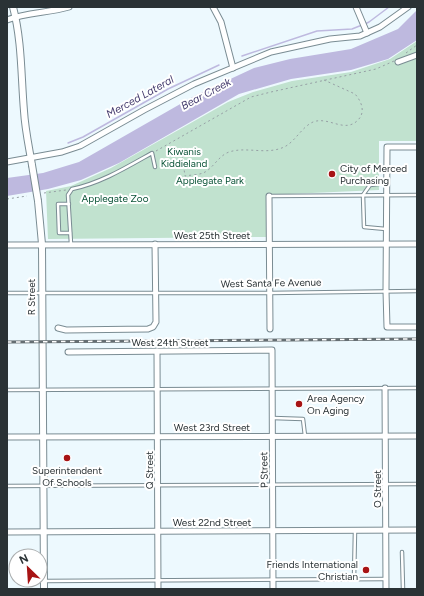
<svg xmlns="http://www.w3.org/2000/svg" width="424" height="596" font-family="Figtree,sans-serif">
<rect width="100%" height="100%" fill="#edf9fe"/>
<path fill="#c1e2cf" d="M 417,41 L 417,141 L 379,141 L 379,190 L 266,195 L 266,237 L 48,239 L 46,191 L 71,186 L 111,168 L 228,102 L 253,92 L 292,81 L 351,72 L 390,59 Z"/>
<path fill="#beb9df" d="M 417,10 L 417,40 L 388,59 L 351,70 L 291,79 L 239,94 L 119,163 L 81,180 L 48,189 L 7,196 L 7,178 L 43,173 L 79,162 L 196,95 L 254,68 L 290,59 L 351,49 L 398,29 Z"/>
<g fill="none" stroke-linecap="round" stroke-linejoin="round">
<g stroke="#beb9df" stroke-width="1.5">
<path d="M 365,24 L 369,22 L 389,7"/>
<path d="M 242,56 L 317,31 L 352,29 L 362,25"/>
<path d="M 68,143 L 83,137 L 168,89 L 219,65"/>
</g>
<defs>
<g id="service">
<path d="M 270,196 L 417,195"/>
<path d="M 69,204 L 58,204 L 59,233 L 70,233"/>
<path d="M 386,229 L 364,227 L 363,195 L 370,185 L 386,183"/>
<path d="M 71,244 L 68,195 L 72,189 C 101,183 127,167 152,153 L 155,167"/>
<path d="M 7,293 L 270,293 L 417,291"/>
<path d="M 7,390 L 417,388"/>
<path d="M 273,418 L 303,419 L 305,436"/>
<path d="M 7,486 L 417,484"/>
<path d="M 402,552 L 403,589"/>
<path d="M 354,579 L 355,531"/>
<path d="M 45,581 L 386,579"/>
</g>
<g id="minor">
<path d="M 213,7 L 221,22 L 233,68"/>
<path d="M 356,7 L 367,33"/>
<path d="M 7,20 C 26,12 49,13 69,7"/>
<path d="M 398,62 L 417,55"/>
<path d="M 417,147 L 387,147 L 386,291 L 387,327 L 417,327"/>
<path d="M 7,162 L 62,152 L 80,146 L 144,110 L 194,84 L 271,52 L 330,39 L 360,36 L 380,27 L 408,7"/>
<path d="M 269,196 L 270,329"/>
<path d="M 7,245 L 417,244"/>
<path d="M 58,328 L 66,330 L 148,329 L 153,327 L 156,322 L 155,244"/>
<path d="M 157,351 L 158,589"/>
<path d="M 68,352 L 272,350 L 273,589"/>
<path d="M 385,388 L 386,589"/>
<path d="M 7,437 L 417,436"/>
<path d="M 7,532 L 417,530"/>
</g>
<g id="tertiary">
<path d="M 13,7 C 22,41 21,76 24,111 C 25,129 29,147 32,165"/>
<path d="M 38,201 L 42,244 L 44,589"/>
</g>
</defs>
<use href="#service" stroke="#7a8c93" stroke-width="4.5"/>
<use href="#minor" stroke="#7a8c93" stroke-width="7"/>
<use href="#tertiary" stroke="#7a8c93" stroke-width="8"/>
<g stroke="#96a0a5" stroke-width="1" stroke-dasharray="2 3" stroke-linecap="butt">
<path d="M 406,53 L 417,45"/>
<path d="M 156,151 L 251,97 L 271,92 L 376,69 L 394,61"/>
<path d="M 182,155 L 184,152 L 184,148 L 179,149 L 182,155 L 185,176 C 190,175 198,175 203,173 C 213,169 218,156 229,152 C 247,146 268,156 286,146 C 296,140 302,127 313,122 C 328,116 344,133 357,121 C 366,113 362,102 355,94 L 324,80"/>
<path d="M 44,193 L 66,190"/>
<path d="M 7,199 L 27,196"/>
</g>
<use href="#service" stroke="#fff" stroke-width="2.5"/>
<use href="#minor" stroke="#fff" stroke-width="5"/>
<use href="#tertiary" stroke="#fff" stroke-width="6"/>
<defs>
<path id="rail" d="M 7,342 L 417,339"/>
</defs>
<use href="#rail" stroke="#656e72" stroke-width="3"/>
<use href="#rail" stroke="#fff" stroke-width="1.5" stroke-dasharray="4.5" stroke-linecap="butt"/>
<defs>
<path id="tertiary-bridge" d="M 32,165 L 38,201"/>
</defs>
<use href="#tertiary-bridge" stroke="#7a8c93" stroke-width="8" stroke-linecap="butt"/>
<use href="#tertiary-bridge" stroke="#fff" stroke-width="6"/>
</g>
<g fill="#a71314" stroke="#fff" stroke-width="1.5">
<circle cx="332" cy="174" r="4"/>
<circle cx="299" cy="404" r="4"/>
<circle cx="67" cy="458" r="4"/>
<circle cx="366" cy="570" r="4"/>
</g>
<g text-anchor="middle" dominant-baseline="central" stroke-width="4" stroke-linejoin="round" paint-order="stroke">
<g font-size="10" fill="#095236" stroke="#fff">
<text x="184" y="151">Kiwanis<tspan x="184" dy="12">Kiddieland</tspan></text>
<text x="210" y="180">Applegate Park</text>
<text x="115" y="198">Applegate Zoo</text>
</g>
<g font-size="10" fill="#2a3235" stroke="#fff" text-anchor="start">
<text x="340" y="168">City of Merced<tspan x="340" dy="12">Purchasing</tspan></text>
<text x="307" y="398">Area Agency<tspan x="307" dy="12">On Aging</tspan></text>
<text x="67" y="470" text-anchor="middle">Superintendent<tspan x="67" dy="12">Of Schools</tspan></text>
<text x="358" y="564" text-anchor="end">Friends International<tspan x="358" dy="12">Christian</tspan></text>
</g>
<g font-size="10" fill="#2a3235" stroke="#fff">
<text x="212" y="235">West 25th Street</text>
<text transform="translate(271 283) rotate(-1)">West Santa Fe Avenue</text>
<text transform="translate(31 297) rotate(-90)">R Street</text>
<text x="170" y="342">West 24th Street</text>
<text x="212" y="427">West 23rd Street</text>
<text transform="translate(149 470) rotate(-90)">Q Street</text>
<text transform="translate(264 470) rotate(-91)">P Street</text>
<text transform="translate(377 489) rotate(-90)">O Street</text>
<text x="212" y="522">West 22nd Street</text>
</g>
<g font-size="11" font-style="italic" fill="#443b6d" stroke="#fff">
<text transform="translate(206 94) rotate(-28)">Bear Creek</text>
<text transform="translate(140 97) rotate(-29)">Merced Lateral</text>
</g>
</g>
<rect width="424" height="596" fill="none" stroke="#2a3235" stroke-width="16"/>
<g transform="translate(28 568) rotate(335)"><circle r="19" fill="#ffffff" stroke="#aaadae"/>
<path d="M0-3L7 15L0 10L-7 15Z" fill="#a71314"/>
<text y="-6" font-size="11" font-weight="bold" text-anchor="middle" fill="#2a3235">N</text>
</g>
</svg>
